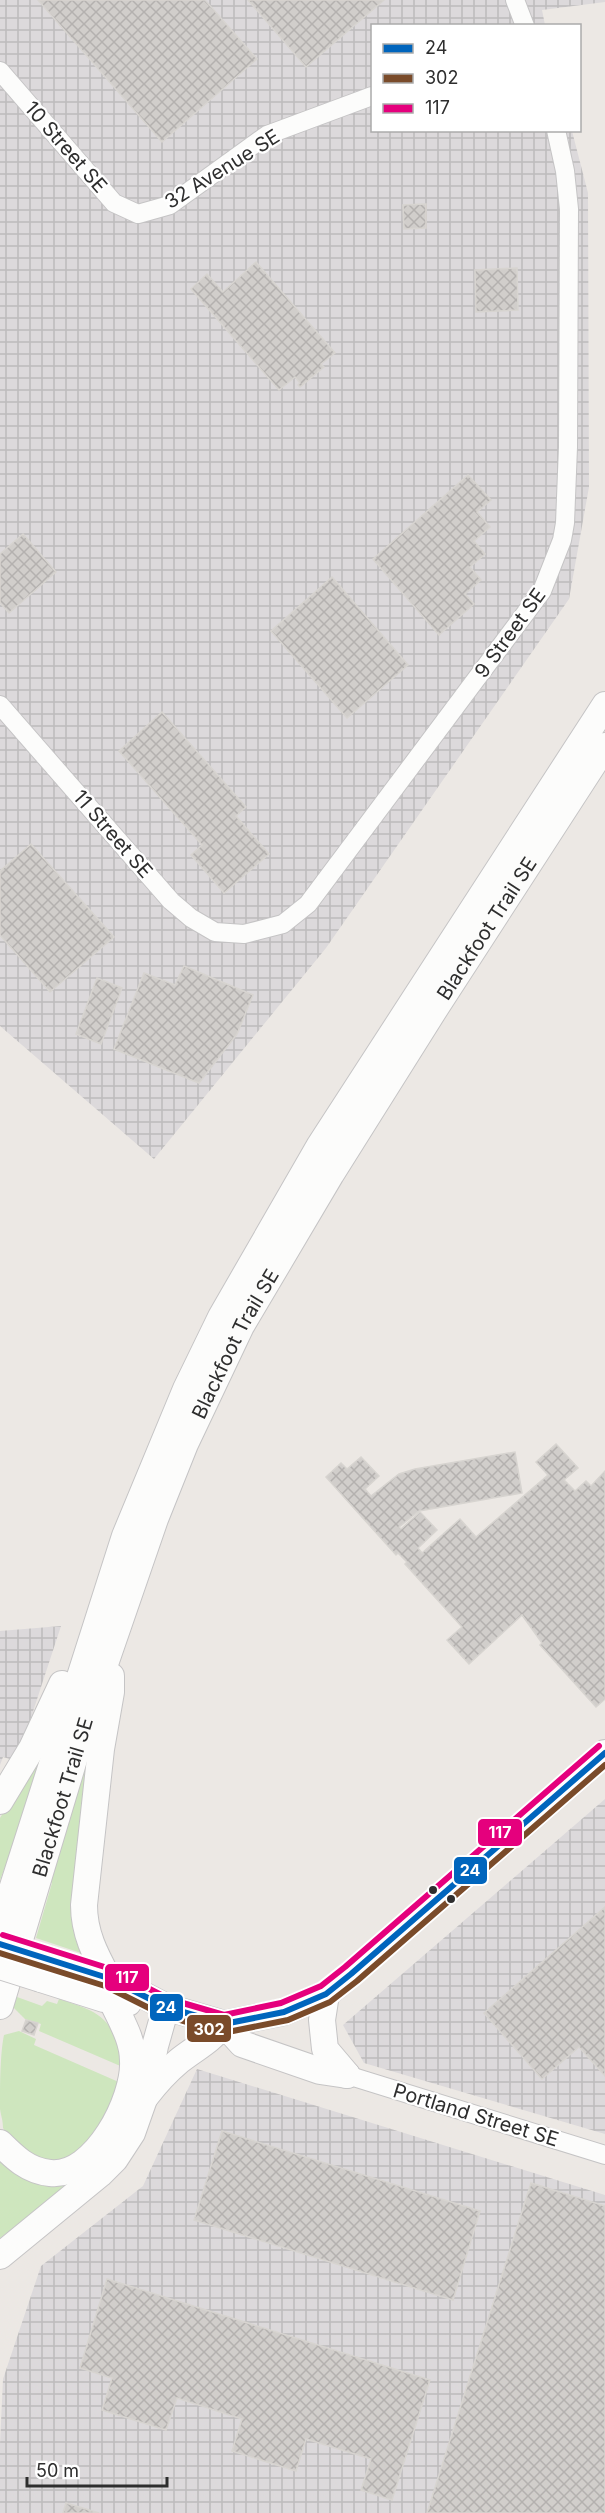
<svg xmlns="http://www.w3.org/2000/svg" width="605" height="2513" font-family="Inter,sans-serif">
<defs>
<pattern id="industrial-grid" width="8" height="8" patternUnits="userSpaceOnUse" patternTransform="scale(1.5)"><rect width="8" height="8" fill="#dcd9db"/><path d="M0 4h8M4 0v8" fill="none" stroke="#bdbbbc"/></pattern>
<pattern id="building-cross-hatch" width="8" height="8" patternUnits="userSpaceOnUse" patternTransform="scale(1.5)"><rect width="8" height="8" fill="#d1cecb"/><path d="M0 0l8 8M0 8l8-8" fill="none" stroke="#b4b1af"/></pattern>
</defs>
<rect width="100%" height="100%" fill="#ece8e4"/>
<g fill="url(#industrial-grid)">
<path d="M 0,0 L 605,0 L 605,2 L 542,10 L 545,25 L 372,26 L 372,130 L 572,131 L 588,193 L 589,487 L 569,599 L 326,948 L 154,1159 L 0,1026 Z"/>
<path d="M 61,1626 L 24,1739 L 10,1759 L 3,1757 L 0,1765 L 0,1631 Z"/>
<path d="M 605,1799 L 605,2134 L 364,2063 L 343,2025 Z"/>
<path d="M 197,2069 L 605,2195 L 605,2513 L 0,2513 L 0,2444 L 3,2379 L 41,2266 L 143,2186 Z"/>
</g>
<g fill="#cee6be">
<path d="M 49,1736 L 9,1868 L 5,1867 L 0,1880 L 0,1818 Z"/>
<path d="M 88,1750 L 84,1954 L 36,1938 L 52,1883 L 47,1879 Z"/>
<path d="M 17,1997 L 42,2006 L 47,2001 L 57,2004 L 59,1999 C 109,2015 110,2019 125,2068 L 39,2031 L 41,2024 L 25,2019 L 13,2007 Z"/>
<path d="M 19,2031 L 36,2039 L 34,2045 L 121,2083 C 114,2096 101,2133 92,2142 C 58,2173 26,2163 3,2128 C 3,2120 1,2116 0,2109 C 0,2088 0,2054 4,2035 Z"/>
<path d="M 0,2156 L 77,2179 L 0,2238 Z"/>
</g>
<g fill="url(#building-cross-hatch)" stroke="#d7d4d0" stroke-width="1.5">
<path d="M 38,0 L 205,0 L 257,59 L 162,142 Z"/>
<path d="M 248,0 L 384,0 L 306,67 Z"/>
<path d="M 426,204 L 426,228 L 404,229 L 403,205 Z"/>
<path d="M 256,262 L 335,353 L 321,364 L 324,367 L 300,387 L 298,385 L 300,383 L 295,377 L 279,390 L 191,289 L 207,274 L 223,292 Z"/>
<path d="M 517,268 L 518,310 L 476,312 L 475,270 Z"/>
<path d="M 468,475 L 491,500 L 477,512 L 490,527 L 474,541 L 485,554 L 470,567 L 481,580 L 465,594 L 474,604 L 439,635 L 373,559 Z"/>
<path d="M 23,534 L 56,572 L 9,613 L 0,603 L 0,554 Z"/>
<path d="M 332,577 L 408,665 L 347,718 L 271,631 Z"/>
<path d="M 162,712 L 246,807 L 236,816 L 269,854 L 224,893 L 191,855 L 202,845 L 119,751 Z"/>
<path d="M 31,844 L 114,937 L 50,992 L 0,935 L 0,871 Z"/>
<path d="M 184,966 L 253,995 L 237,1034 L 199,1083 L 114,1049 L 144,973 L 175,985 Z"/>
<path d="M 97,978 L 122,988 L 101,1044 L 76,1034 Z"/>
<path d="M 556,1444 L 578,1468 L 564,1480 L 575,1491 L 586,1481 L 591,1486 L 605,1471 L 605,1699 L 596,1707 L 540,1645 L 542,1643 L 522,1615 L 469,1664 L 447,1640 L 462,1627 L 405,1564 L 407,1562 L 398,1553 L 396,1555 L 326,1477 L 341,1463 L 347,1469 L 361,1457 L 379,1476 L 365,1489 L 371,1496 L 399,1474 L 415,1469 L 515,1452 L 522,1493 L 419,1511 L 399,1527 L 401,1529 L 420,1512 L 437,1530 L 418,1548 L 422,1553 L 460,1519 L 476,1537 L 548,1475 L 536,1462 Z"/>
<path d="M 605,1907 L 605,2076 L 579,2047 L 542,2079 L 484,2013 Z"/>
<path d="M 26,2020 L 38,2023 L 34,2035 L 22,2031 Z"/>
<path d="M 222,2131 L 480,2211 L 453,2300 L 194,2220 Z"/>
<path d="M 531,2183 L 605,2206 L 605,2513 L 427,2513 Z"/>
<path d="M 107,2279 L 430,2380 L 392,2500 L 361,2490 L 371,2459 L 306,2439 L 296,2471 L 232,2451 L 242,2419 L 177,2398 L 166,2430 L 102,2410 L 112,2378 L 80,2368 Z"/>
<path d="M 66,2503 L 99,2513 L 63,2513 Z"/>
</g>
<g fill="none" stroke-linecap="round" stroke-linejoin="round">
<defs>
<g id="street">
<path d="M 515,0 L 525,26"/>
<path d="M 0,71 L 114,203 L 138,214 L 170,205 L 267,135 L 372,96"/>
<path d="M 0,705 L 171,901 L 191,918 L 215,932 L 244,934 L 283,924 L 308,904 L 542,591 L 562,540 L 565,523 L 568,447 L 569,209 L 565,171 L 556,130"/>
<path d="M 347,2075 L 605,2155"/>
</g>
<g id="secondary">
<path d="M 0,1801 L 32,1748 L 62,1684"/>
<path d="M 0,1927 L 125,1536 L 186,1389 L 221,1317 L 320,1145 L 605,705"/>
<path d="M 48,1959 L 118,1982 L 166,2007 L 224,2024 L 284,2012 L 326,1994 L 351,1974 L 605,1753"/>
<path d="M 108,1978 C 95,1954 84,1933 84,1905 L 101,1749 L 111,1692 L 111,1676"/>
<path d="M 41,1979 L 104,1999 L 128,2003"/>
<path d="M 326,1994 L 322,2020 L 325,2049 L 347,2075"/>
<path id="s1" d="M 0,2006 L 87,1716 L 155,1519 L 185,1444 L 241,1326 L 331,1174 L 436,1007 L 605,746"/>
<path d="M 224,2024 L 242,2044 L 320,2071 L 347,2075"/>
<path d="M 146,2096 C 156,2083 167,2071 179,2061 C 197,2047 209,2042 224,2024"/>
<path d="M 0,2143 C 14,2157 28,2171 50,2173 C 95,2178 135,2099 133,2061 C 133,2039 121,2021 112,2001"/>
<path d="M 0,2256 L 100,2174 L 115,2159 L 132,2133 L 144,2099 L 155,2046 L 166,2007"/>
</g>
</defs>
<use href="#street" stroke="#c5c4c5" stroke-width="20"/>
<use href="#secondary" stroke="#c5c4c5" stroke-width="28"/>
<use href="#street" stroke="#fcfcfb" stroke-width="18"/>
<use href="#secondary" stroke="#fcfcfb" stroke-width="26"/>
<defs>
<g id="secondary-bridge">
<path d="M 0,1944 L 48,1959"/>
<path d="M 0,1966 L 41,1979"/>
</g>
</defs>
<use href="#secondary-bridge" stroke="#c5c4c5" stroke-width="28" stroke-linecap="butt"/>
<use href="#secondary-bridge" stroke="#fcfcfb" stroke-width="26"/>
<defs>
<path id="bus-1" d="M 0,1944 L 108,1978 L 166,2007 L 224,2024 L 284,2012 L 326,1994 L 351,1974 L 605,1753"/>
<path id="bus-2" d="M 0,1953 L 105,1986 L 163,2015 L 223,2033 L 288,2020 L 330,2002 L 357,1981 L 605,1765"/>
<path id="bus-3" d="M 3,1935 L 111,1969 L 169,1999 L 224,2015 L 281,2003 L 321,1986 L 345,1967 L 599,1746"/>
</defs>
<use href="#bus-1" stroke="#fff" stroke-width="10"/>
<use href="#bus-2" stroke="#fff" stroke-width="10"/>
<use href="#bus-3" stroke="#fff" stroke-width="10"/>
<use href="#bus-1" stroke="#0065bd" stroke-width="6"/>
<use href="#bus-2" stroke="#7a4b2a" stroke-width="6"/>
<use href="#bus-3" stroke="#e5007d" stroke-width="6"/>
</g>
<g fill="#2e2e2e" stroke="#fff" stroke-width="2">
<circle cx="433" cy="1890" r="5"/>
<circle cx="451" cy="1899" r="5"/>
</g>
<g text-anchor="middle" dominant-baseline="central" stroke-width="4.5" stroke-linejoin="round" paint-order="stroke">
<g font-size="20" fill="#2e2e2e" stroke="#fff">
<text transform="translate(66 147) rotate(49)">10 Street SE</text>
<text transform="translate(222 169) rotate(-32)">32 Avenue SE</text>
<text transform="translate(510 633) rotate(-54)">9 Street SE</text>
<text transform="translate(113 834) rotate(49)">11 Street SE</text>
<text stroke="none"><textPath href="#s1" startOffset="1190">Blackfoot Trail SE</textPath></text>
<text stroke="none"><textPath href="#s1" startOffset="704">Blackfoot Trail SE</textPath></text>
<text stroke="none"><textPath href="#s1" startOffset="218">Blackfoot Trail SE</textPath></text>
<text transform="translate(476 2115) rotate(17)">Portland Street SE</text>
</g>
</g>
<g stroke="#fff" stroke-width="2">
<rect x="477" y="1818" width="46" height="29" rx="6" fill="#e5007d"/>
<rect x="453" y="1856" width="35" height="29" rx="6" fill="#0065bd"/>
<rect x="104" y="1963" width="46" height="29" rx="6" fill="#e5007d"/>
<rect x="149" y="1993" width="35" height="29" rx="6" fill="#0065bd"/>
<rect x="186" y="2014" width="46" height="29" rx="6" fill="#7a4b2a"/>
</g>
<g font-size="16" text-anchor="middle" font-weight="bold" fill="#fff">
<text x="500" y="1838">117</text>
<text x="470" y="1876">24</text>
<text x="127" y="1983">117</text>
<text x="166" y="2013">24</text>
<text x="209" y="2035">302</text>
</g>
<rect x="371" y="24" width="210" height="108" fill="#ffffff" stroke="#ababab" stroke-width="1.5"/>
<rect x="383" y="44" width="30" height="9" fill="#0065bd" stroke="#ababab" stroke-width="1.5"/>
<text x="425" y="54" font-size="18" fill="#2e2e2e">24</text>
<rect x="383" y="74" width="30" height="9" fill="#7a4b2a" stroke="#ababab" stroke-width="1.5"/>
<text x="425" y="84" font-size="18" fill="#2e2e2e">302</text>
<rect x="383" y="104" width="30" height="9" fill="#e5007d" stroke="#ababab" stroke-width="1.5"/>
<text x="425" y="114" font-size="18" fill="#2e2e2e">117</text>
<path d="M27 2477v9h140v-9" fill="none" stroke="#2e2e2e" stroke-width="3"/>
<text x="36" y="2477" font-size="18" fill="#2e2e2e" stroke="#ffffff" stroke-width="4.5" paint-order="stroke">50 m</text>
</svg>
